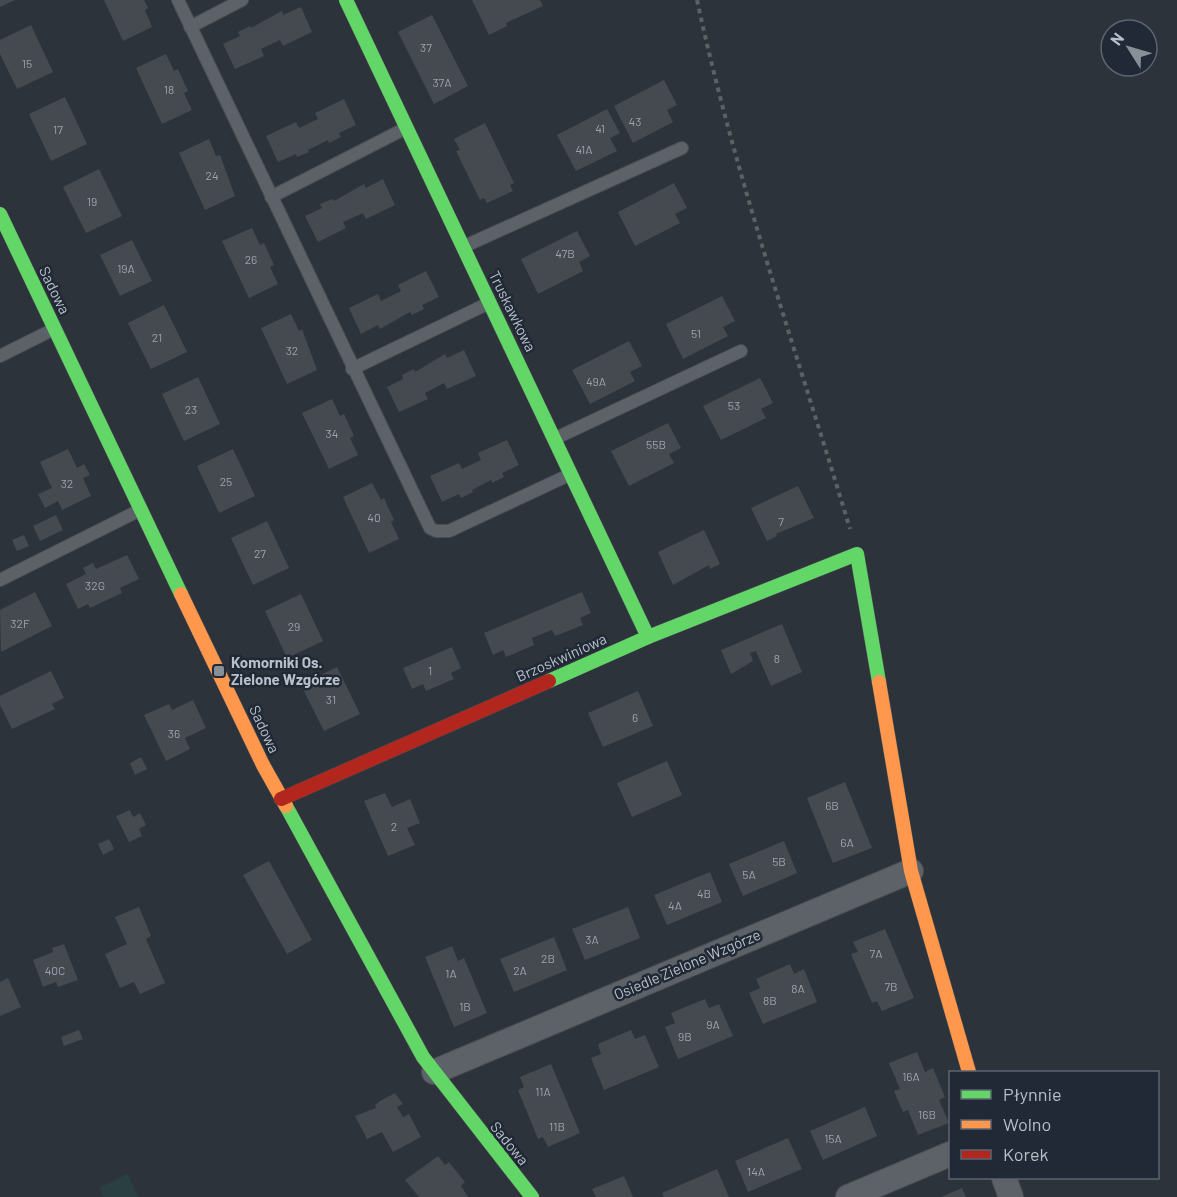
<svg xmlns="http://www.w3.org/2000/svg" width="1177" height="1197" font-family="Barlow,sans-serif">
<rect width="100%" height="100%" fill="#2d333a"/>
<path fill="#2a3f41" d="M 127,1174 L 139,1197 L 104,1197 L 99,1188 Z"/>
<g fill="#454a50">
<path d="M 0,0 L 15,0 L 0,7 Z"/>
<path d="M 104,0 L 144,0 L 148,8 L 145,10 L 152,27 L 123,41 Z"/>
<path d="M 472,0 L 540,0 L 543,6 L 506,23 L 507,26 L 489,35 Z"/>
<path d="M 301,7 L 312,32 L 283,46 L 280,40 L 261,49 L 264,56 L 235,69 L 223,44 L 240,36 L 238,32 L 250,26 L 251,28 L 282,11 L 283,15 Z"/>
<path d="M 432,15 L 468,86 L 434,104 L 398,32 Z"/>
<path d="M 31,25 L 53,72 L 17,89 L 0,54 L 0,40 Z"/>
<path d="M 166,54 L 174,71 L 178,69 L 188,91 L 184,93 L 192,110 L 162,124 L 136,68 Z"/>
<path d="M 664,80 L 677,105 L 667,110 L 673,122 L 633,143 L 614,106 Z"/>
<path d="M 65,97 L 87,144 L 51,161 L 29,114 Z"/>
<path d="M 344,99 L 356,125 L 339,133 L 341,137 L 329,143 L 328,140 L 308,150 L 309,152 L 297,157 L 296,154 L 278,162 L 266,136 L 296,122 L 299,128 L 318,119 L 315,113 Z"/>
<path d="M 607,109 L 620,133 L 610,138 L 617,151 L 576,171 L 557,135 Z"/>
<path d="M 485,123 L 514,183 L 510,185 L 513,191 L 487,203 L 484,198 L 480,200 L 456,151 L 460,150 L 454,139 Z"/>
<path d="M 209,139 L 216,156 L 220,155 L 235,196 L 205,210 L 179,153 Z"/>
<path d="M 99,169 L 122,216 L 86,233 L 63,187 Z"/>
<path d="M 383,179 L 395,205 L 366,219 L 363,213 L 343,222 L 346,228 L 318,242 L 305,216 L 322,208 L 320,204 L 332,199 L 334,201 L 364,184 L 366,188 Z"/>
<path d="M 674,183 L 687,208 L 675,214 L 680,223 L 635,246 L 618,212 Z"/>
<path d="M 252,228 L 260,245 L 264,243 L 274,265 L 270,267 L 278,284 L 249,298 L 222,241 Z"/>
<path d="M 577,231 L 590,256 L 579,262 L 583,271 L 538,294 L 521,259 Z"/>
<path d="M 132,240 L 152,281 L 120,296 L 100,255 Z"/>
<path d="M 426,271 L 439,297 L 422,305 L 424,309 L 412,315 L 410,312 L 380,329 L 378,325 L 361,334 L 349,308 L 378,294 L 381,301 L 401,291 L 398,285 Z"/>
<path d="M 722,296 L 735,321 L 723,327 L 728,336 L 683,359 L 666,324 Z"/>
<path d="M 164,305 L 187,352 L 151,369 L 128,323 Z"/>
<path d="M 291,314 L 299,331 L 302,329 L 317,370 L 287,384 L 261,328 Z"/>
<path d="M 629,341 L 642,366 L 630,372 L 635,381 L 590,404 L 572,370 Z"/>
<path d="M 464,350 L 476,376 L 447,389 L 444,383 L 425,393 L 428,399 L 399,412 L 387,387 L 403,379 L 402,375 L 414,369 L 415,372 L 445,354 L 447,358 Z"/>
<path d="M 198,377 L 220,424 L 184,441 L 162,394 Z"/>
<path d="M 760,378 L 773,403 L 761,409 L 766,418 L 721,440 L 703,406 Z"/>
<path d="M 332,399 L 340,416 L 344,414 L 354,436 L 350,438 L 358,455 L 329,469 L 302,413 Z"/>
<path d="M 668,423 L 681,448 L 669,454 L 674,463 L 629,486 L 611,451 Z"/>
<path d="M 507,440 L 519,465 L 502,473 L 504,477 L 492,483 L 491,480 L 472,490 L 473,492 L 461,498 L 459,494 L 442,502 L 430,476 L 459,463 L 462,469 L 481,460 L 478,453 Z"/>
<path d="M 68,449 L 77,468 L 84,464 L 90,475 L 83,478 L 91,496 L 62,510 L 58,501 L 45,508 L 38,494 L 52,488 L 40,462 Z"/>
<path d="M 233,449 L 255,496 L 219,513 L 197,466 Z"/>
<path d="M 372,483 L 381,500 L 384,498 L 394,520 L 391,522 L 399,539 L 369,553 L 343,497 Z"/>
<path d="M 798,486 L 814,518 L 776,534 L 777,536 L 767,541 L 751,508 Z"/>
<path d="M 56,515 L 63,530 L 40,541 L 33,526 Z"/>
<path d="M 267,521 L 289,568 L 253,585 L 231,538 Z"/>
<path d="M 704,530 L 720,564 L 710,569 L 709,565 L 673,585 L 658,552 Z"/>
<path d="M 24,535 L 29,546 L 17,551 L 12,540 Z"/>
<path d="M 127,555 L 139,579 L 120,588 L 122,593 L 90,608 L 88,604 L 78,609 L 66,584 L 86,574 L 83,568 L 93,563 L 96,569 Z"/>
<path d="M 35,592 L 52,626 L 1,652 L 0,610 Z"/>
<path d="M 582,592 L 591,613 L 580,618 L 583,625 L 555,636 L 552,630 L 532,638 L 534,645 L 506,657 L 503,650 L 493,655 L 484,633 Z"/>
<path d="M 301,594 L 323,641 L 287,658 L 265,611 Z"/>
<path d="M 782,624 L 802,672 L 771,686 L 756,651 L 750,653 L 753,661 L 731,674 L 721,650 Z"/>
<path d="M 452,647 L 461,668 L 451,673 L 454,679 L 426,691 L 423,684 L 412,689 L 403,668 Z"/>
<path d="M 337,667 L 360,714 L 324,731 L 301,685 Z"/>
<path d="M 51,671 L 64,698 L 52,704 L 55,709 L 12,729 L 0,705 L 0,696 Z"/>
<path d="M 638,691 L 653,726 L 603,747 L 588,713 Z"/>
<path d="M 193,700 L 206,728 L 185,738 L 190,749 L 166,761 L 144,715 L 169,704 L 172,710 Z"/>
<path d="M 141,757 L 147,769 L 135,775 L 130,763 Z"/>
<path d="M 667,761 L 682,795 L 632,817 L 617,783 Z"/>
<path d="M 845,782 L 872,848 L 833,863 L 807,798 Z"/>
<path d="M 385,793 L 392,807 L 410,799 L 420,823 L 407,828 L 415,845 L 388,856 L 364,801 Z"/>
<path d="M 130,810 L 133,817 L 140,813 L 146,825 L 139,829 L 142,836 L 129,842 L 116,816 Z"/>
<path d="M 109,839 L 114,849 L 103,855 L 98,844 Z"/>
<path d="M 784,841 L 797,873 L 743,896 L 729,864 Z"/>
<path d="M 269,861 L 312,940 L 287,954 L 243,875 Z"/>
<path d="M 710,872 L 722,902 L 667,925 L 654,895 Z"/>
<path d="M 139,907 L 151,936 L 146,939 L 165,983 L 140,994 L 134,982 L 120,988 L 105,954 L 127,944 L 115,917 Z"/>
<path d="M 628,907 L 640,938 L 585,960 L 572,929 Z"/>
<path d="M 885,929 L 914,998 L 882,1011 L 877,1001 L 872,1003 L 851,954 L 858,952 L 853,942 Z"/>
<path d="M 554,937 L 567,970 L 514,992 L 500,959 Z"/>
<path d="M 64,944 L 78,980 L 58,987 L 56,982 L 43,987 L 33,960 L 53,952 L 52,948 Z"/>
<path d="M 452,946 L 458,961 L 464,958 L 487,1013 L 454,1027 L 425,957 Z"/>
<path d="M 790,964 L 794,974 L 804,969 L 817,1002 L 763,1024 L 749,993 L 760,988 L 756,979 Z"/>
<path d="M 8,978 L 21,1007 L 0,1016 L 0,982 Z"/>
<path d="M 705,999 L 709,1008 L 719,1004 L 733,1036 L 678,1059 L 665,1027 L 675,1023 L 671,1013 Z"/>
<path d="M 79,1030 L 83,1039 L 64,1046 L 61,1037 Z"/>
<path d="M 631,1030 L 635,1039 L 645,1035 L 659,1067 L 604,1090 L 591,1058 L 601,1054 L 598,1044 Z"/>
<path d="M 917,1052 L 925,1072 L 933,1068 L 945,1097 L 939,1100 L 949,1123 L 918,1135 L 908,1110 L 903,1112 L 894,1091 L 900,1089 L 889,1063 Z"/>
<path d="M 551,1064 L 580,1133 L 548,1147 L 543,1137 L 538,1139 L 518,1090 L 524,1087 L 520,1077 Z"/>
<path d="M 395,1093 L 403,1104 L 397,1107 L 403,1117 L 409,1114 L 421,1137 L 393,1152 L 382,1132 L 367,1139 L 355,1116 L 376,1108 L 375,1105 L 380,1101 Z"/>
<path d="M 865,1107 L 877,1136 L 823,1160 L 810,1131 Z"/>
<path d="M 788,1138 L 802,1169 L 748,1192 L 735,1161 Z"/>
<path d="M 438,1156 L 445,1165 L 449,1162 L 465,1182 L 461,1186 L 468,1197 L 419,1197 L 405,1180 Z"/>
<path d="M 717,1169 L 729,1197 L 664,1197 L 662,1193 Z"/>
<path d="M 624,1176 L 633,1197 L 596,1197 L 592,1189 Z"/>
<path d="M 962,1188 L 966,1197 L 941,1197 Z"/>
</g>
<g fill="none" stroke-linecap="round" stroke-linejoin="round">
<defs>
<g id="lane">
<path d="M 178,0 L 430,528 L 436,531 L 449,531 L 571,474"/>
<path d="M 190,27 L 242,0"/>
<path d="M 271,197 L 406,128"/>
<path d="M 465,246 L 682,148"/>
<path d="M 0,356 L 54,329"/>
<path d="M 352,369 L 489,303"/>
<path d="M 556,438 L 741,351"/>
<path d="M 0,580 L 140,510"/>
</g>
<g id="street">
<path d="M 434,1072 L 911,871"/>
<path d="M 1004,1178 L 1011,1197"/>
<path d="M 848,1197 L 950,1154"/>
</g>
<g id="fast">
<path d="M 346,0 L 648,637"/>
<path d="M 0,214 L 181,594"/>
<path d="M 549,681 L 648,637 L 857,554 L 879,682"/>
<path d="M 286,806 L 423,1057 L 532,1197"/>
</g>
<g id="slow">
<path d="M 181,594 L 263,765 L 286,806"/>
<path d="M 879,682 L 911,871 L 969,1072"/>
</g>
<path id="jam" d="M 281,799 L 549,681"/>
</defs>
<use href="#lane" stroke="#4b4f54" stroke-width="14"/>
<use href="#street" stroke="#4b4f54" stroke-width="26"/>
<use href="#fast" stroke="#4b4f54" stroke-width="15"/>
<use href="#slow" stroke="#4b4f54" stroke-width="15"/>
<use href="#jam" stroke="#4b4f54" stroke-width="15"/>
<path stroke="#5b6165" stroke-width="4" stroke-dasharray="4.5 4.5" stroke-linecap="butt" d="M 697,0 C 736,180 797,353 850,529"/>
<use href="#lane" stroke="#5d6268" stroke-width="12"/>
<use href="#street" stroke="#5d6268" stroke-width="24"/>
<use href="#fast" stroke="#63d668" stroke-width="14"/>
<use href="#slow" stroke="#ff974d" stroke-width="14"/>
<use href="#jam" stroke="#b3261e" stroke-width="14"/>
</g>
<rect fill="#878f98" stroke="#202935" stroke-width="2" x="213" y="665" width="12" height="12" rx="3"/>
<g text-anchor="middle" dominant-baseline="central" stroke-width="5" stroke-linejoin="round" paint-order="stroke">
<g font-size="12" fill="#9aa2ac">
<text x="426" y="47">37</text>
<text x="27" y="63">15</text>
<text x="442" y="82">37A</text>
<text x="169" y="89">18</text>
<text x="635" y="121">43</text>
<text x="600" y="128">41</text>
<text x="58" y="129">17</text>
<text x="584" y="149">41A</text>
<text x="212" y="175">24</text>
<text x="92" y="201">19</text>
<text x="565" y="253">47B</text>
<text x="251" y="259">26</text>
<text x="126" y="268">19A</text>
<text x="696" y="333">51</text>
<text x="157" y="337">21</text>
<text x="292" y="350">32</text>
<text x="596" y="381">49A</text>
<text x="734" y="405">53</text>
<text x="191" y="409">23</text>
<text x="332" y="433">34</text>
<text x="656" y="444">55B</text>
<text x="226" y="481">25</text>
<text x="67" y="483">32</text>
<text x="374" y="517">40</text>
<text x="781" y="521">7</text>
<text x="260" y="553">27</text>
<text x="95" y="585">32G</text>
<text x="20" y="623">32F</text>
<text x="294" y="626">29</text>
<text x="777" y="658">8</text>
<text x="430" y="670">1</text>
<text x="331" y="699">31</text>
<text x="635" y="717">6</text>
<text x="174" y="733">36</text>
<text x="832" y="805">6B</text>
<text x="394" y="826">2</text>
<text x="847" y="842">6A</text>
<text x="779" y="861">5B</text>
<text x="749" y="874">5A</text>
<text x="704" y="893">4B</text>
<text x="675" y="905">4A</text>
<text x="592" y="939">3A</text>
<text x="876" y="953">7A</text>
<text x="548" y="958">2B</text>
<text x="55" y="970">40C</text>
<text x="520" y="970">2A</text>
<text x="451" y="973">1A</text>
<text x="891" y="986">7B</text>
<text x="798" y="988">8A</text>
<text x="770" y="1000">8B</text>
<text x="465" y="1006">1B</text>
<text x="713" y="1024">9A</text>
<text x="685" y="1036">9B</text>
<text x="911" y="1076">16A</text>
<text x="543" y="1091">11A</text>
<text x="927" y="1114">16B</text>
<text x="557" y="1126">11B</text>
<text x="833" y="1138">15A</text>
<text x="756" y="1171">14A</text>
</g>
<g font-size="15" fill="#b7c0ca" stroke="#202935">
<text transform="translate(55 290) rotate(64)">Sadowa</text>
<text transform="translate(513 311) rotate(64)">Truskawkowa</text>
<text transform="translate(561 657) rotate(-24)">Brzoskwiniowa</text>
<text transform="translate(265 729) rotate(65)">Sadowa</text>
<text transform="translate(687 964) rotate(-23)">Osiedle Zielone Wzgórze</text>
<text transform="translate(510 1143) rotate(51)">Sadowa</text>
</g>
<g font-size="15" font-weight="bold" fill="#b7c0ca" stroke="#202935" text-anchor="start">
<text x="231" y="662">Komorniki Os.<tspan x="231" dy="17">Zielone Wzgórze</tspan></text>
</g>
</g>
<rect x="949" y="1071" width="210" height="108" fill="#202935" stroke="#5c6571" stroke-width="1.5"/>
<rect x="961" y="1090" width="30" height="9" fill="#63d668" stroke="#5c6571" stroke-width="1.5"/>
<text x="1003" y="1101" font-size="18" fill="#b7c0ca">Płynnie</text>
<rect x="961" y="1120" width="30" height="9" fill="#ff974d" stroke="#5c6571" stroke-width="1.5"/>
<text x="1003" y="1131" font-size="18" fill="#b7c0ca">Wolno</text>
<rect x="961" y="1150" width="30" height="9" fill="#b3261e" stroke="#5c6571" stroke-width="1.5"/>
<text x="1003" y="1161" font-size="18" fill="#b7c0ca">Korek</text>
<g transform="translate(1129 48) rotate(307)"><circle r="28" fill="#202935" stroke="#5c6571" stroke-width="1.5"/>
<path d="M0-4.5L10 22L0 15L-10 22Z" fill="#878f98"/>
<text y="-9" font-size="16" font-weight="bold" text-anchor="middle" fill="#b7c0ca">N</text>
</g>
</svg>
